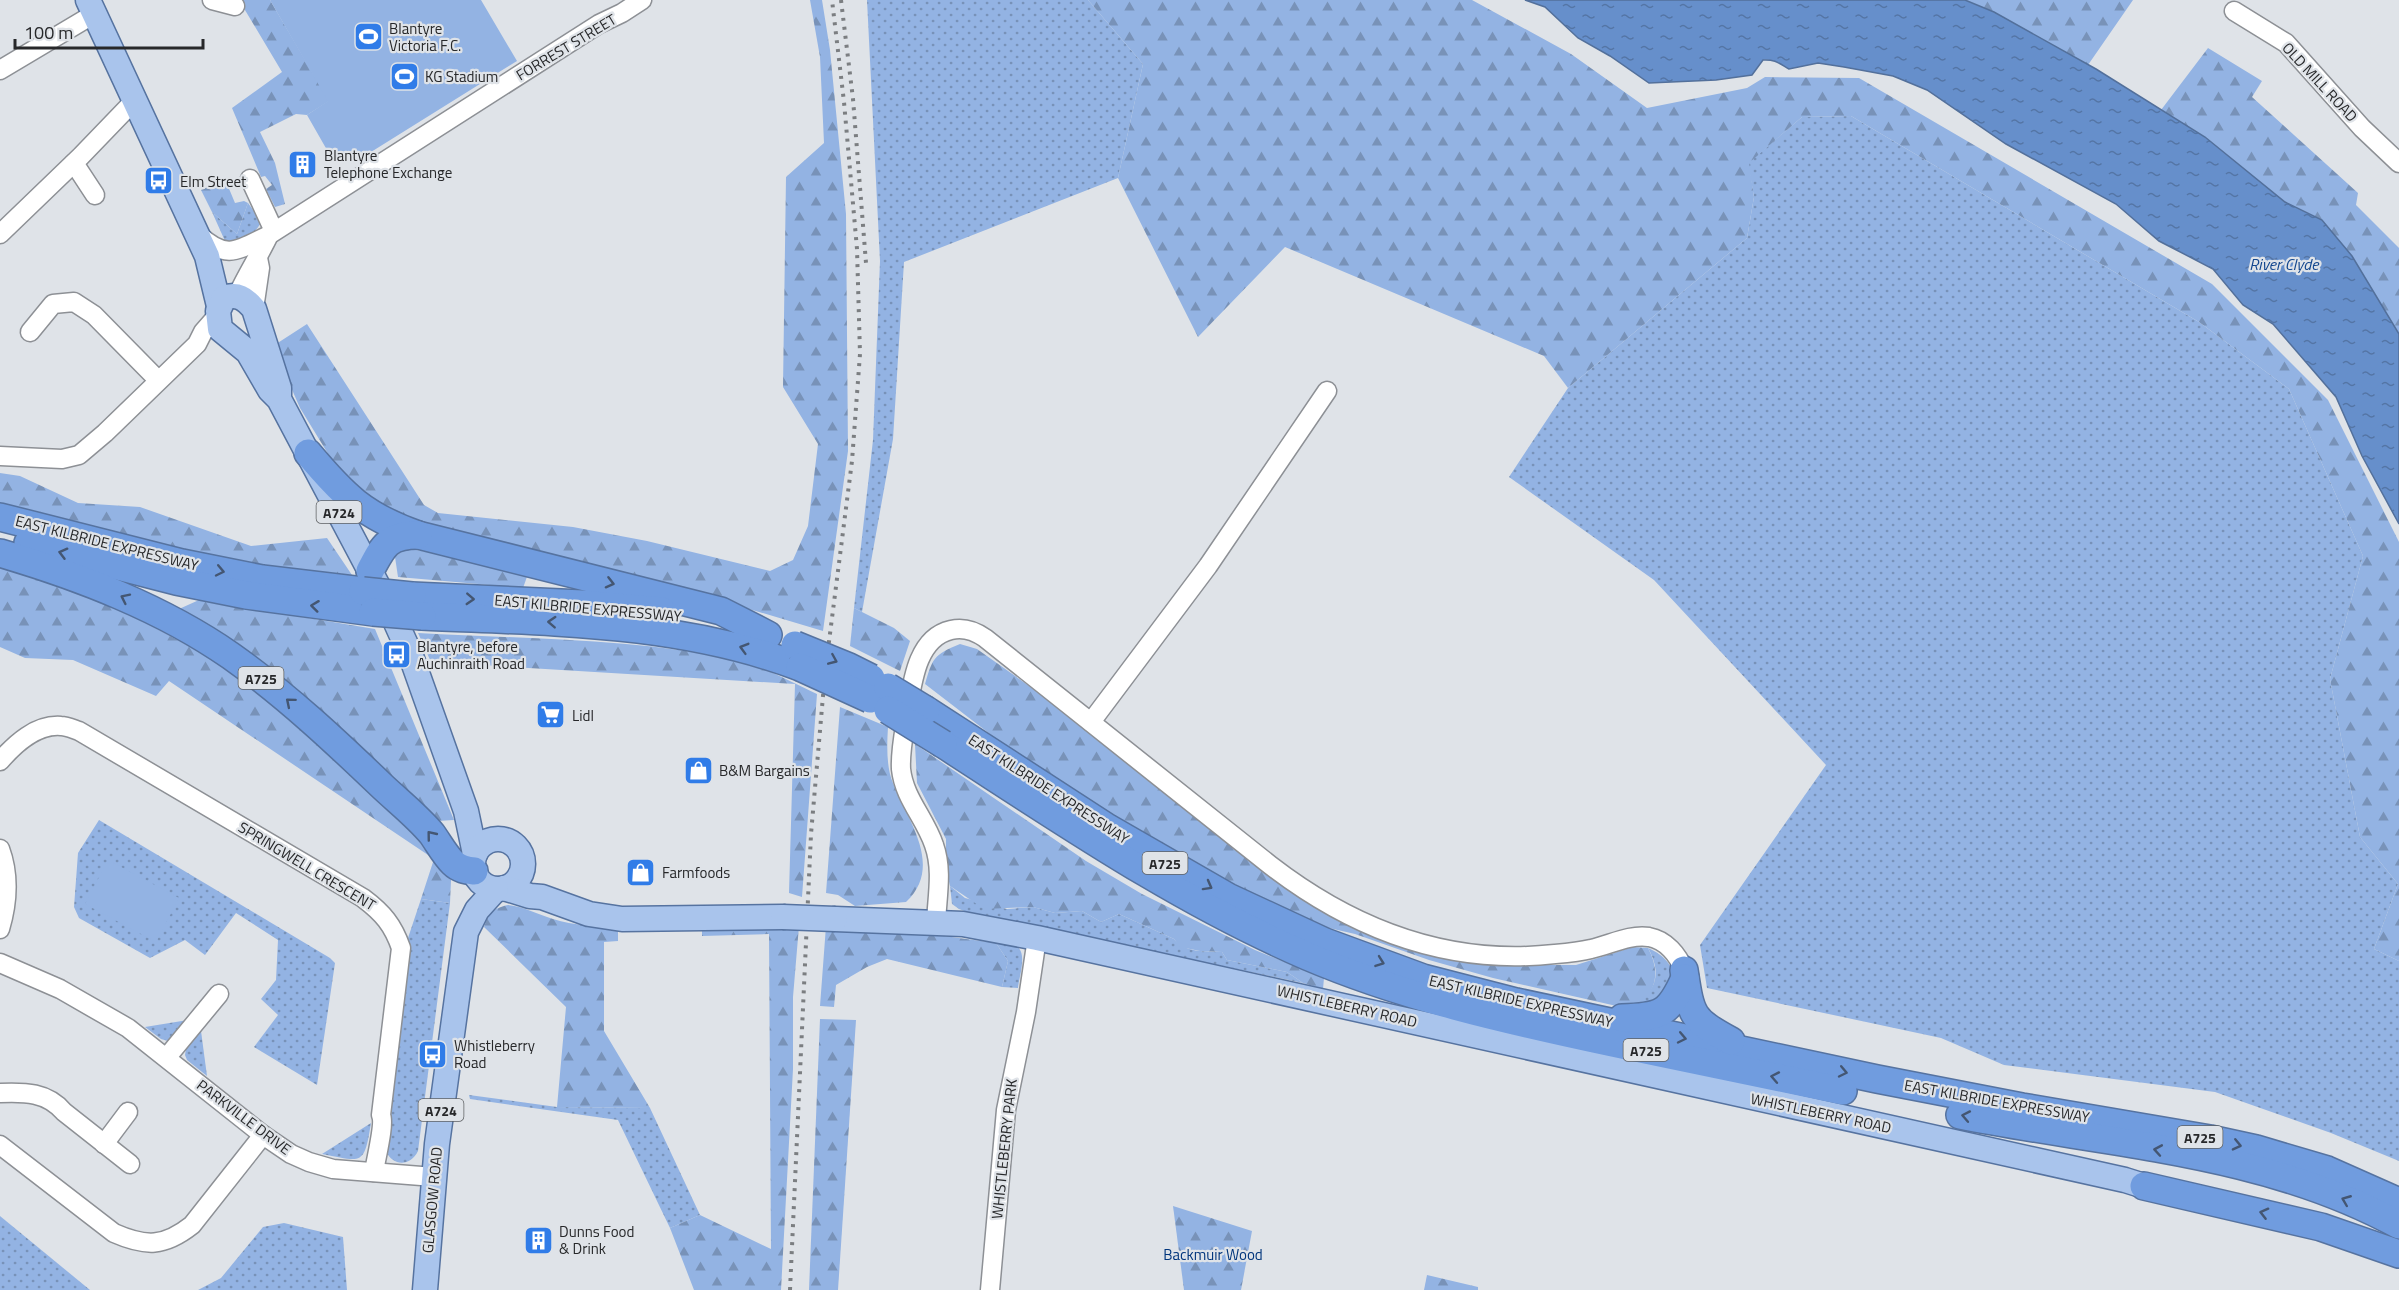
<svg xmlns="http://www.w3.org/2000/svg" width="2399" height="1290" font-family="'Titillium Web',sans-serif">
<defs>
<pattern id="green-dots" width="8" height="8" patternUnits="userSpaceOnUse" patternTransform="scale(1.5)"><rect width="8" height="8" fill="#93b3e3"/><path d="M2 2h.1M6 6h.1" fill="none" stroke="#7892b8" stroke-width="1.8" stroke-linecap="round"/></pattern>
<pattern id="forest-firs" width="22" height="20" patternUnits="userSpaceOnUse" patternTransform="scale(1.5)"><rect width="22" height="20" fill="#93b3e3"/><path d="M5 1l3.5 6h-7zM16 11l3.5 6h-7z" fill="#7892b8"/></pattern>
<pattern id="water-ripples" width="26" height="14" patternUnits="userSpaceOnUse" patternTransform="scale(1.5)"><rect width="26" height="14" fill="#668fcb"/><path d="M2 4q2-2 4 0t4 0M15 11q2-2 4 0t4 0" fill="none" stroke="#5475a5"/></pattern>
</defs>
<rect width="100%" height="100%" fill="#dfe3e8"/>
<g fill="url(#green-dots)">
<path d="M 867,0 L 1088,0 L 1143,64 L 1118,178 L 904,262 L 893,439 L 862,612 L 854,608 L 873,440 L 880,261 Z"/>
<path d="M 1851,116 L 2199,322 L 2289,389 L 2363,556 L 2330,679 L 2360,837 L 2398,884 L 2374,949 L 2399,961 L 2399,1161 L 2331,1133 L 2215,1092 L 2004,1065 L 1941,1038 L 1707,988 L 1700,945 L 1826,765 L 1654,580 L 1509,477 L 1568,388 L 1747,238 L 1754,197 L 1748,163 L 1802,117 Z"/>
<path d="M 248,203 L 256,214 L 260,224 C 253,237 239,241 225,241 L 212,212 L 237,234 Z"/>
<path d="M 99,820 L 330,958 L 335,963 L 317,1085 L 254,1047 L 278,1015 L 261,999 L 276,980 L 278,940 L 236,913 L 205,955 L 185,940 L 150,958 L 79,918 L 74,907 L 78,853 Z"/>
<path d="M 950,886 L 965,898 L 1007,909 L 1033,907 L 1055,913 L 1082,911 L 1101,922 L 1119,914 L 1174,939 C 1185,953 1205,951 1222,952 L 1227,960 L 1287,972 L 1303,983 L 967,912 L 959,909 L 952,904 Z"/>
<path d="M 421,899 L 450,903 L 418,1151 C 411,1166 393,1167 386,1151 L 407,957 L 410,957 L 408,938 Z"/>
<path d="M 996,943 C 1002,943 1011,943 1016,946 C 1028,952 1019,977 1018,988 L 1002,987 L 1008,961 Z"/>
<path d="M 1648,948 C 1660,953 1675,964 1673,980 C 1672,987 1665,995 1662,1002 L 1632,1006 C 1657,992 1662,973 1648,948 Z"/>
<path d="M 188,1020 L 168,1041 L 161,1039 L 145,1027 Z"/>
<path d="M 201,1031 L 207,1076 L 187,1060 L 185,1055 L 186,1049 Z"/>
<path d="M 469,1095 L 557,1107 L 650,1108 L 700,1215 L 670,1228 L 618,1120 L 470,1099 Z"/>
<path d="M 371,1123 C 364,1166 363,1162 322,1154 Z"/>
<path d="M 0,1216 L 90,1290 L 0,1290 Z"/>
<path d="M 284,1223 L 343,1237 L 347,1290 L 198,1290 L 221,1278 L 263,1227 Z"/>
</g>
<g fill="url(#forest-firs)">
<path d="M 239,0 L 270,0 L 329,101 L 307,115 L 296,114 L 260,132 L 275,163 L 285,204 L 275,207 L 266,189 L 272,185 L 265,176 L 261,177 L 232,108 L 282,72 Z"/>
<path d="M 810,0 L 822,0 L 830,50 L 846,214 L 848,451 L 823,631 L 665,584 L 435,531 L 374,507 L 338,470 L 300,408 L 273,346 L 307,324 L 424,505 L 438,513 L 573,527 L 647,541 L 770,571 L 793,560 L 808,526 L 818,444 L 783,387 L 786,177 L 824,143 L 820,57 Z"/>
<path d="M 1088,0 L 1472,0 L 1571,54 L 1647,108 L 1747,88 L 1765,77 L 1859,78 L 2212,284 L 2328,400 L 2399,542 L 2399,961 L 2374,949 L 2398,884 L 2360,837 L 2330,679 L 2363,556 L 2289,389 L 2199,322 L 1851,116 L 1802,117 L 1749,163 L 1754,197 L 1747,238 L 1568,388 L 1544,356 L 1285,247 L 1198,337 L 1118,178 L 1143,64 Z"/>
<path d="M 1965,0 L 2133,0 L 2088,65 L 1994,12 Z"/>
<path d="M 2208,48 L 2262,81 L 2252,97 L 2358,193 L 2356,205 L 2399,248 L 2399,334 L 2322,220 L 2285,202 L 2205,137 L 2161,110 Z"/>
<path d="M 225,179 L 235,203 L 244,201 L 248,203 L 237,234 L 212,212 L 201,190 Z"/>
<path d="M 0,473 L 20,476 L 78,503 L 140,507 L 251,546 L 327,538 L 352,575 L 250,564 L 139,543 L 0,503 Z"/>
<path d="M 406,548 L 529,571 L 523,588 L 398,577 L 395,557 Z"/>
<path d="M 0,564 L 102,599 L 216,661 L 304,730 L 398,814 L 446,868 L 451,880 L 450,903 L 421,899 L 434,859 L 169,681 L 156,696 L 73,660 L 25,658 L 0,647 Z"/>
<path d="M 199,600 L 375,629 L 454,820 L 437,821 L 256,658 L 179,609 Z"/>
<path d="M 854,608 L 894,628 L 910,641 L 900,671 L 850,646 Z"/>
<path d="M 418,633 C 524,639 633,638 737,660 C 763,666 793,683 817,694 L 802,897 L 789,893 L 795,684 L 431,662 Z"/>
<path d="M 960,644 L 977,649 L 1094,732 L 1266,870 L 1462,960 L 1537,965 L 1576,965 L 1633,947 L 1648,948 C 1663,975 1655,1004 1621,1007 L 1493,978 L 1429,960 L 1355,934 L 1316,925 L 1186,862 L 1016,754 L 925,684 C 933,658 933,655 960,644 Z"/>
<path d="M 840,707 L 888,727 C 887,744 886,767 893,783 C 908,821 944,866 906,902 L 855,906 L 838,895 L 826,893 Z"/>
<path d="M 915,744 L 1086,861 L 1142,894 L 1255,950 L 1324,978 L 1323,989 L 1303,983 L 1287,972 L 1227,960 L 1222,952 L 1200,951 L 1180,947 L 1174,939 L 1119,914 L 1101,922 L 1082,911 L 1055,913 L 1033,907 L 984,909 L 950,886 L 946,868 L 946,839 L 917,783 Z"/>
<path d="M 508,905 C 525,907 537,914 553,919 C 574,926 596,926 618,927 L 618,941 L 604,942 L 604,1031 L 650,1108 L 557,1107 L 566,1007 L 484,927 C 489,913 494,908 508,905 Z"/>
<path d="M 799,926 L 793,997 L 793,1069 L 781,1290 L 694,1290 L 670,1228 L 700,1215 L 771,1249 L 769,934 L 702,936 L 702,929 Z"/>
<path d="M 826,926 L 944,936 L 996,943 L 1008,961 L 1002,987 L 887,959 L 867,967 L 836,985 L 834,1007 L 820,1006 Z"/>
<path d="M 820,1019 L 856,1020 L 838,1290 L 809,1290 Z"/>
<path d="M 1173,1206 L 1252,1231 L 1241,1290 L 1184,1290 Z"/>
<path d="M 1427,1275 L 1478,1287 L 1478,1290 L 1424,1290 Z"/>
</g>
<g fill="#93b3e3">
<path d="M 270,0 L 481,0 L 517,61 L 355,162 L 331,157 L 307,115 L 328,101 Z"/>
<path d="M 108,860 L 179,898 L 156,942 L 85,904 Z"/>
</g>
<path fill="url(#water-ripples)" stroke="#53709b" stroke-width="1.5" d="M 1525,0 L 1965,0 L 1994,12 L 2096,69 L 2205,137 L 2285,202 L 2322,220 L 2352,256 L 2399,334 L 2399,524 L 2362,456 L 2336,397 L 2273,324 L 2243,305 L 2213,269 L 2159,241 L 2116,204 L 2006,144 L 1927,90 L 1893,76 L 1844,67 L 1818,63 L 1789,69 C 1780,64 1775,59 1763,60 L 1752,75 L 1716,80 L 1649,83 L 1610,56 L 1578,38 L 1545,7 Z"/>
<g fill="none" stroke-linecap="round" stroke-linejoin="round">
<defs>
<g id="minor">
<path d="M 212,0 L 235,6"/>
<path d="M 2234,11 L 2286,43 L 2362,128 L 2399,163"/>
<path d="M 0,70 L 94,14"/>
<path d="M 74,163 L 95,195"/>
<path d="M 250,179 L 274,231"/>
<path d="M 0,234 L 81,156 L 134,101"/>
<path d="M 199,235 C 227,261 238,250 269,235"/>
<path d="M 237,296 C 247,274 259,256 269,235 L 599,24 L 622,13 L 642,0"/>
<path d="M 254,309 L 260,268 L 258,258"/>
<path d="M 30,332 L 53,304 L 74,302 L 94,315 L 158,380"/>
<path d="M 0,456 L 62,459 L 79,455 L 105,433 L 197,344 L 203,332 L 217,316"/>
<path d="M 1091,722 L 1208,566 L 1327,391"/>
<path d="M 0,761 C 15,744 36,724 61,726 C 67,726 73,729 79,731 L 363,898 C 383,913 393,925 401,948 L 381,1115 C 385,1124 376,1158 374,1172"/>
<path d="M 0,849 C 10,876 8,902 0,929"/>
<path d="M 936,923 C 937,897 943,870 934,845 C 925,818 904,798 901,769 C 900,751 904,733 907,714 C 912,685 916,638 951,630 C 963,627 975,631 985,638 L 1270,865 C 1353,929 1448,966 1555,954 C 1567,953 1579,952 1591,949 C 1610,945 1629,934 1649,937 C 1666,940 1678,955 1684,970"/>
<path d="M 0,963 L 60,989 L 128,1028 L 263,1135 L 291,1154 L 309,1162 L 333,1169 L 434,1177"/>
<path d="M 167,1057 L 219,994"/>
<path d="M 0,1093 C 25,1092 47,1092 64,1112 L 130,1164"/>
<path d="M 104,1144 L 128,1112"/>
<path d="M 0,1145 L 114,1233 C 146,1247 164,1247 192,1225 L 263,1135"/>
<path d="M 990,1290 L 1006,1110 L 1026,1012 L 1037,938"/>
</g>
<g id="major">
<path d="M 88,0 L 207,256 L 219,306"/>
<path d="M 279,399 L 279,388 L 254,309 C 245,298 237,293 224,298 L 218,311 L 220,329 L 248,352 L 270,390 L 279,399 L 389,607 L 411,656 L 466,811 L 475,854"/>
<circle cx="498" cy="864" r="25"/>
<path d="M 504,888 L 530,896 L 542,897 L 589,914 L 622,919 L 783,917"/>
<path d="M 835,919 L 963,924 L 1037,938 L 2125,1180 L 2144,1186"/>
<path d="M 425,1290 L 437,1144 L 466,932 L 477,910 L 496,889"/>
</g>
<g id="highway">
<path d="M 308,453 C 344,496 364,516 418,535 L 721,611 L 768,635"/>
<path d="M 0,517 L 182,563 L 262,579 L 363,591"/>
<path d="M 28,543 L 176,581 L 246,595 L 373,612"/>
<path d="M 0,553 C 81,577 162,608 231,656 C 286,695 335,741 383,787 C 399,802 418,817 432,834 C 439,844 445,855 453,863 C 459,869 466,870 474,871"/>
<path d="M 370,571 C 383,546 388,535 418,535"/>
<path d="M 412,596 L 582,604 L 662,611"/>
<path d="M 422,616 C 550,622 679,621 800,667"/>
<path d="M 926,710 L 1108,828 L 1228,897 L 1325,942 L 1423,978 L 1516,1002 L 1877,1079 L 2022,1107 L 2210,1139 L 2256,1149 L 2327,1170 L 2399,1202"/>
<path d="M 943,744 C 1061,820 1177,900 1307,956 C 1403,997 1505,1020 1608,1042 C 1686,1059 1764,1075 1843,1091"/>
<path d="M 1684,970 C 1691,1016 1691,1019 1731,1041"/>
<path d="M 1622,1018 C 1661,1017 1669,1014 1685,978"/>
<path d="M 1960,1115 C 2107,1144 2265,1151 2399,1225"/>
<path d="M 2144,1186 L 2321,1227 L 2399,1254"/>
</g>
</defs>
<use href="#minor" stroke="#8d9095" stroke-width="21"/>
<use href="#major" stroke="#5673a0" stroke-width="27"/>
<use href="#highway" stroke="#5673a0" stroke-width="30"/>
<use href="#minor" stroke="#fff" stroke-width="18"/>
<use href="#major" stroke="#a9c4ec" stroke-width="24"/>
<use href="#highway" stroke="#709cdf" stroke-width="27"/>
<g stroke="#7b7e81" stroke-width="4" stroke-dasharray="3 6" stroke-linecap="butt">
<path d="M 841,0 L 853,99 L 866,263"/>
<path d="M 790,1290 L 811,834 L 825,673 L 852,461 L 860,354 L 857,249 L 844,102 L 832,0"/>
</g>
<defs>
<path id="major-bridge" d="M 783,917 L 835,919"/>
<g id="highway-bridge">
<path d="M 363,591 L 412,596"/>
<path d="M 373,612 L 422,616"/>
<path d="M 795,645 L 849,667 L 871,678"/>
<path d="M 800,667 L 870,699"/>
<path d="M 888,687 L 926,710"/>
<path d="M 888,710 L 943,744"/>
</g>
</defs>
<use href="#major-bridge" stroke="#5673a0" stroke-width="27" stroke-linecap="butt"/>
<use href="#highway-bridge" stroke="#5673a0" stroke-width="30" stroke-linecap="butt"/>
<use href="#major-bridge" stroke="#a9c4ec" stroke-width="24"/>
<use href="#highway-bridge" stroke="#709cdf" stroke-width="27"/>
</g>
<defs><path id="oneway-chevron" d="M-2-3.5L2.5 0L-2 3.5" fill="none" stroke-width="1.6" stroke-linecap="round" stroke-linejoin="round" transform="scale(1.5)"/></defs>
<g stroke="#445672">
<use href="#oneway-chevron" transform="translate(63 553) rotate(-165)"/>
<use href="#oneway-chevron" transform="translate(220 571) rotate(12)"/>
<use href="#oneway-chevron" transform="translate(610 583) rotate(14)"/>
<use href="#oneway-chevron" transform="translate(125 598) rotate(-154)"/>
<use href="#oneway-chevron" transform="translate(470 599) rotate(3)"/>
<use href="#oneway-chevron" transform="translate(315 606) rotate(-173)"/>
<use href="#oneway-chevron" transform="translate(552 622) rotate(-177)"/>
<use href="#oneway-chevron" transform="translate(744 648) rotate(-164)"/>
<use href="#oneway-chevron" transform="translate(833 660) rotate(23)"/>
<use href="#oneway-chevron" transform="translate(290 702) rotate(-140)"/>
<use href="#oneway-chevron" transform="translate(431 835) rotate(-129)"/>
<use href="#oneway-chevron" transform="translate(1208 886) rotate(29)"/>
<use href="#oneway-chevron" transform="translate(1380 962) rotate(20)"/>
<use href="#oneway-chevron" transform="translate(1682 1038) rotate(12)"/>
<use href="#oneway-chevron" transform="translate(1843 1072) rotate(12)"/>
<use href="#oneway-chevron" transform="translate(1775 1077) rotate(-169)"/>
<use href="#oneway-chevron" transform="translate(1966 1116) rotate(-169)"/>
<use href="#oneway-chevron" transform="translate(2237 1145) rotate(13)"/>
<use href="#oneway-chevron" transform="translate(2158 1150) rotate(-170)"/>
<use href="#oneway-chevron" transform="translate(2346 1200) rotate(-158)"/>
<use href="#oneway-chevron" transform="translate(2264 1213) rotate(-166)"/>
</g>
<defs>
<symbol id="stadium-square" viewBox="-11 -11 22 22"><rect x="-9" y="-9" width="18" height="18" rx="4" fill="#307ce8" stroke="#dfe3e8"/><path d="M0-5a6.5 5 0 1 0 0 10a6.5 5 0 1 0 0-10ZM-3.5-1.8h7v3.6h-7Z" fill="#fff"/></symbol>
<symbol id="building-square" viewBox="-11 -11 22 22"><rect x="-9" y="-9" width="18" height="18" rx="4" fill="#307ce8" stroke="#dfe3e8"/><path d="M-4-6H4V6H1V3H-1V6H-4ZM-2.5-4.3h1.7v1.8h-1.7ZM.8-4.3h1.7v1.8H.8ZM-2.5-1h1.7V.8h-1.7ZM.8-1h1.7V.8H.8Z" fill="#fff"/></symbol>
<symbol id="bus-square" viewBox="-11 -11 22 22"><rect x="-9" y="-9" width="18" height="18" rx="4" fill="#307ce8" stroke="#dfe3e8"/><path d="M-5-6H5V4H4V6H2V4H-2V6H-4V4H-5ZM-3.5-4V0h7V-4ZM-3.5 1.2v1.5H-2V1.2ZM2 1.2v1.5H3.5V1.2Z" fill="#fff"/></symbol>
<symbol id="supermarket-square" viewBox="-11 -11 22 22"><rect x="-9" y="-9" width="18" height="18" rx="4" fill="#307ce8" stroke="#dfe3e8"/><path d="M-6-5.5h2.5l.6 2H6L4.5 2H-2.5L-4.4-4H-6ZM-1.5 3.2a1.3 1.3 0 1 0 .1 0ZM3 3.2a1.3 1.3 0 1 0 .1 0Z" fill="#fff"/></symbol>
<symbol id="shop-square" viewBox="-11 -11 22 22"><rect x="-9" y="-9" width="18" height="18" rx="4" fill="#307ce8" stroke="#dfe3e8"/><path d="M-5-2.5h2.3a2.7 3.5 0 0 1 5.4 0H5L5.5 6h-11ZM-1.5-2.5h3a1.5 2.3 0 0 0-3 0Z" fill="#fff"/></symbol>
</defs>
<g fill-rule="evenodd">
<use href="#stadium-square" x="352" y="20" width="33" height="33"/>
<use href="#stadium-square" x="388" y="60" width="33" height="33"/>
<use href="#building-square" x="286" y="148" width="33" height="33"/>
<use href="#bus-square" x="142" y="164" width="33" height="33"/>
<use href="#bus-square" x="380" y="638" width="33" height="33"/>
<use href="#supermarket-square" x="534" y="698" width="33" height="33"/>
<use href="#shop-square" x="682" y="754" width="33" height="33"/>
<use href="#shop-square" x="624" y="856" width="33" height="33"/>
<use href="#bus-square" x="416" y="1038" width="33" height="33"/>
<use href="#building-square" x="522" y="1224" width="33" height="33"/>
</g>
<g text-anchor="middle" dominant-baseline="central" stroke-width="4.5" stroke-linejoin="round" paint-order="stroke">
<g fill="#dfe3e8" stroke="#5e6063" stroke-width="1.5">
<rect x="316.5" y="501" width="45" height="22" rx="4.5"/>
<rect x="238.5" y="667" width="45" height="22" rx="4.5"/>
<rect x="1142.5" y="852" width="45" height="22" rx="4.5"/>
<rect x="1623.5" y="1039" width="45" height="22" rx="4.5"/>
<rect x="418.5" y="1099" width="45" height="22" rx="4.5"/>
<rect x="2177.5" y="1126" width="45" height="22" rx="4.5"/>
</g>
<g font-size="14" font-weight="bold" fill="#27282a">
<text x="339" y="512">A724</text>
<text x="261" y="678">A725</text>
<text x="1165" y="863">A725</text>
<text x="1646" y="1050">A725</text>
<text x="441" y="1110">A724</text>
<text x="2200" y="1137">A725</text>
</g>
<g font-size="15" fill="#27282a" stroke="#dfe3e8" text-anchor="start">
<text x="389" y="28">Blantyre<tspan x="389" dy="17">Victoria F.C.</tspan></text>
<text x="425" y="76">KG Stadium</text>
<text x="324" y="155">Blantyre<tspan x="324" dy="17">Telephone Exchange</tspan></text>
<text x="180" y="181">Elm Street</text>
<text x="417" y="646">Blantyre, before<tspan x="417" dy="17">Auchinraith Road</tspan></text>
<text x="572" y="715">Lidl</text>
<text x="719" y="770">B&amp;M Bargains</text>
<text x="662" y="872">Farmfoods</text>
<text x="454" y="1045">Whistleberry<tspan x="454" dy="17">Road</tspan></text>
<text x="559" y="1231">Dunns Food<tspan x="559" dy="17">&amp; Drink</tspan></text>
</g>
<g font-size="15" fill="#27282a" stroke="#dfe3e8">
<text transform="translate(566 47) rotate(-31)">FORREST STREET</text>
<text transform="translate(2320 82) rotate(47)">OLD MILL ROAD</text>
<text transform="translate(107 543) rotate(14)">EAST KILBRIDE EXPRESSWAY</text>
<text transform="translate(588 608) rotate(5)">EAST KILBRIDE EXPRESSWAY</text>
<text transform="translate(1049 789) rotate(33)">EAST KILBRIDE EXPRESSWAY</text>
<text transform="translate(307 866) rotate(31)">SPRINGWELL CRESCENT</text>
<text transform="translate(1521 1001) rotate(13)">EAST KILBRIDE EXPRESSWAY</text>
<text transform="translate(1347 1006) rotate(13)">WHISTLEBERRY ROAD</text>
<text transform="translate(1997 1101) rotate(10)">EAST KILBRIDE EXPRESSWAY</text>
<text transform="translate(1821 1113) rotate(12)">WHISTLEBERRY ROAD</text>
<text transform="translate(244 1117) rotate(37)">PARKVILLE DRIVE</text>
<text transform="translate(1004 1149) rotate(-84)">WHISTLEBERRY PARK</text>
<text transform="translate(432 1200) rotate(-85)">GLASGOW ROAD</text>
</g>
<g font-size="15" fill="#00357c" stroke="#dfe3e8">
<text x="1213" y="1254">Backmuir Wood</text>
</g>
<g font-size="16" font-style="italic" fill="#12468e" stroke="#dfe3e8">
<text x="2284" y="264">River Clyde</text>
</g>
</g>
<path d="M15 39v9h188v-9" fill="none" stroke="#27282a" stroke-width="3"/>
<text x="24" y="39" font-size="18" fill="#27282a" stroke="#dfe3e8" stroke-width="4.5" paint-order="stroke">100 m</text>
</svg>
